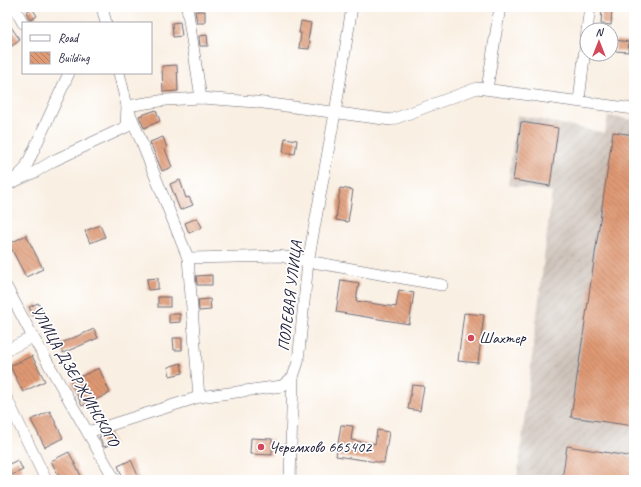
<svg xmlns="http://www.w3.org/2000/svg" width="641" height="487" font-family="Caveat,sans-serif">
<defs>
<pattern id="industrial-furrows" width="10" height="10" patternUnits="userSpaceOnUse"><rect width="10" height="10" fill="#cdc2b9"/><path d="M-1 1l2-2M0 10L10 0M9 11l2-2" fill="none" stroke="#b0a6a0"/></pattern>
<pattern id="building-back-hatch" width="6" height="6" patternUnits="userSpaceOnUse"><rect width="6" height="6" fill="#df9973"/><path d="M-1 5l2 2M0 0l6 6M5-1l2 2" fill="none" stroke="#b47c60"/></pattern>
</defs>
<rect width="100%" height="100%" fill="#fff"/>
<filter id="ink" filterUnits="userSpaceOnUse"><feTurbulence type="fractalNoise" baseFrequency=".025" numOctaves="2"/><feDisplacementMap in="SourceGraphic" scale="8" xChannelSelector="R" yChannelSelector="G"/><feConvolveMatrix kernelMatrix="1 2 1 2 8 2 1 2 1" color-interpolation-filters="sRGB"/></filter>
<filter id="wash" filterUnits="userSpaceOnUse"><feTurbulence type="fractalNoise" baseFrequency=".012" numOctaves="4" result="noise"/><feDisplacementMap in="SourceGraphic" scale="16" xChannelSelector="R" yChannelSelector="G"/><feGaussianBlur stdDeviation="0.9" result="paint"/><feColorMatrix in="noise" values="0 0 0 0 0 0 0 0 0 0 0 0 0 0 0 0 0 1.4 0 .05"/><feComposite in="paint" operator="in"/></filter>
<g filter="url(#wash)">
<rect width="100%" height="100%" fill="#f9efe2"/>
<path fill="url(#industrial-furrows)" d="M 517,115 L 605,133 L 608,116 L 634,120 L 634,480 L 517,480 L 552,192 L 508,185 Z"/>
<g id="blocks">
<g fill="url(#building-back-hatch)">
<path d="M 32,8 L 37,16 L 30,20 L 26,12 Z"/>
<path d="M 602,8 L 612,9 L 611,25 L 601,24 Z"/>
<path d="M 195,11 L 205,11 L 205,23 L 197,23 Z"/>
<path d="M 7,21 L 20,40 L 12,46 L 7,40 Z"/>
<path d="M 301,21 L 311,23 L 308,40 L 310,41 L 309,49 L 299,48 L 301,33 L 299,33 Z"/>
<path d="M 180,22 L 182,36 L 173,37 L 172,23 Z"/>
<path d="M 207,35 L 208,46 L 200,46 L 199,36 Z"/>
<path d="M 616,40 L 629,42 L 628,52 L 615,51 Z"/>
<path d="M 177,65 L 178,91 L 163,92 L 162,66 Z"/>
<path d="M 156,110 L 160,121 L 144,128 L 139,116 Z"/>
<path d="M 521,122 L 558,128 L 550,186 L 513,180 Z"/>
<path d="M 613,132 L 634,135 L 634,426 L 571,417 Z"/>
<path d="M 163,137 L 167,148 L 165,149 L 172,167 L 162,171 L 150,142 Z"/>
<path d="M 285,138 L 297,140 L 295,154 L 283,152 Z"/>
<path d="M 180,180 L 186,198 L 189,197 L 193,205 L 180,210 L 170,184 Z"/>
<path d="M 340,188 L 353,190 L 348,222 L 336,220 Z"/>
<path d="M 197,218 L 202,227 L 189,233 L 185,223 Z"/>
<path d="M 100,225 L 105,237 L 90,243 L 85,231 Z"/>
<path d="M 26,235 L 43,269 L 26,277 L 9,244 Z"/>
<path d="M 212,275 L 212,285 L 197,285 L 196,276 Z"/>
<path d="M 158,278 L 158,289 L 148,290 L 147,279 Z"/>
<path d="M 341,280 L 359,283 L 356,301 L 396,307 L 399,290 L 414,293 L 409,324 L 336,312 Z"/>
<rect x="158" y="297" width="12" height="10"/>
<path d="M 210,299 L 211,310 L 199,311 L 198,300 Z"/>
<path d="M 38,303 L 44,314 L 35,318 L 29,307 Z"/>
<path d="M 464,313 L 484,315 L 478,363 L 458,361 Z"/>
<path d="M 169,314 L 180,314 L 180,322 L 169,323 Z"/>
<path d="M 94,329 L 98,338 L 63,353 L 59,344 Z"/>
<path d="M 173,338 L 182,338 L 182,350 L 174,350 Z"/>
<path d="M 32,356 L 45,381 L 23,392 L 10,366 Z"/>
<path d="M 181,363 L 183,373 L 170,376 L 168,367 Z"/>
<path d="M 99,368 L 110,393 L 82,406 L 71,381 Z"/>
<path d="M 412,385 L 424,386 L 420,411 L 408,409 Z"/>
<path d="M 50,411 L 63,438 L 45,447 L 31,420 Z"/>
<path d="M 341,425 L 353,426 L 351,440 L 375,444 L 377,430 L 389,432 L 384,463 L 336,456 Z"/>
<path d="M 110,433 L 114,443 L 104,447 L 99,437 Z"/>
<path d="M 251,438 L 272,439 L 272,455 L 250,454 Z"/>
<path d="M 567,446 L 634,457 L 630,480 L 562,480 Z"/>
<path d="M 69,452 L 83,480 L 61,480 L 51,461 Z"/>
<path d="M 18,460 L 23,470 L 11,475 L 7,465 Z"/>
<path d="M 131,460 L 140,480 L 124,480 L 118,466 Z"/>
</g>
</g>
</g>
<g filter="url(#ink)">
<use href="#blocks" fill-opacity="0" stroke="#6d6a75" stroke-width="1"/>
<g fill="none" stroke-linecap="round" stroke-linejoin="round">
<defs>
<g id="minor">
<path d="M 14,7 L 23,23"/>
<path d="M 102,7 L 106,23"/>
<path d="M 187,7 L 201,98"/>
<path d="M 587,30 L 590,7"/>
<path d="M 119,73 L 127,106 L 188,258 L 199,397"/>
<path d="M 487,89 L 500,7"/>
<path d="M 579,101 L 587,31"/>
<path d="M 15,179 L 25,169 L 69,73"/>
<path d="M 11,183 L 35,172 L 53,161 L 126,127 L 127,106 L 166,100 L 201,98 L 256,102 L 391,120 L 477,88 L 634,109"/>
<path d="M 188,258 L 279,256 L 442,285"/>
<path d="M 7,288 L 33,337 L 115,480"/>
<path d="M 7,350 L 33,337"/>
<path d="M 7,399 L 46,480"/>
<path d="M 88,432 L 199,397 L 282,386 L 293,377 L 298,362 L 308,262 L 335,113 L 352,7"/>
<path d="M 290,480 L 293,377"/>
</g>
</defs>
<use href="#minor" stroke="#6d6a75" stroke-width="12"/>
<use href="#minor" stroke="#fff" stroke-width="11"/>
</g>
</g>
<g fill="#d1495b" stroke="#fff" stroke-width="1.5">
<circle cx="471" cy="338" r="4"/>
<circle cx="261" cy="447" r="4"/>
</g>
<g text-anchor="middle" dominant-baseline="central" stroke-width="3.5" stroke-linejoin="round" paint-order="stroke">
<g font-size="16" fill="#22223b" stroke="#fff">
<text transform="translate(290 296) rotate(-83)">ПОЛЕВАЯ УЛИЦА</text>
<text transform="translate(75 376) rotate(60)">УЛИЦА ДЗЕРЖИНСКОГО</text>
</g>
<g font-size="16" fill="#22223b" stroke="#fff" text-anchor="start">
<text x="479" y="338">Шахтер</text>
<text x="269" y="447">Черемхово 665402</text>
</g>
</g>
<rect width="641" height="487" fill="none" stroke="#fff" stroke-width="24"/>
<rect x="22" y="22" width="130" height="52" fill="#ffffff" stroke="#a7a7b1"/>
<rect x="30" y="35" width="20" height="6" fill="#ffffff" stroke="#a7a7b1"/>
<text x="58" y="42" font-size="12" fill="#22223b">Road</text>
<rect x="30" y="52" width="20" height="12" fill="url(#building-back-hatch)" stroke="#a7a7b1"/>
<text x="58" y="62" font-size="12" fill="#22223b">Building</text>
<g transform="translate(599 42)"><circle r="19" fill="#ffffff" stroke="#a7a7b1"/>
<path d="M0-3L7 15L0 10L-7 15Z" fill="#d1495b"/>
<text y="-6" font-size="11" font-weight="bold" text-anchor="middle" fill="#22223b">N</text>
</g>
</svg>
